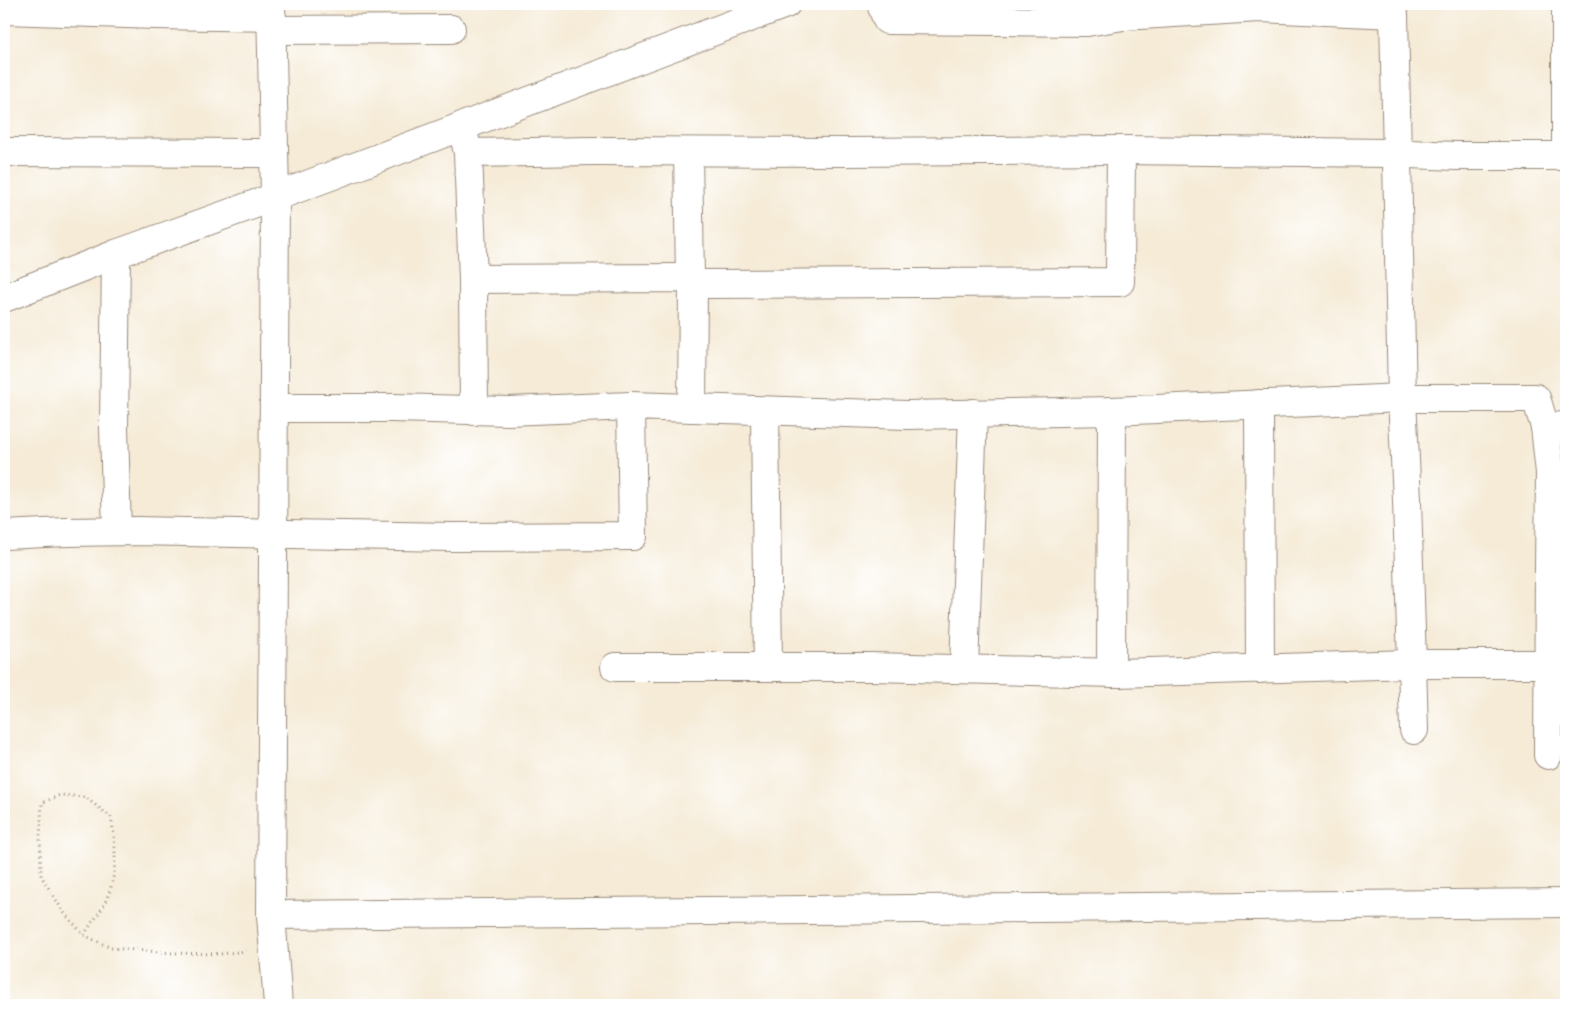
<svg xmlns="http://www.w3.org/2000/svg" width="1570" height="1009" font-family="'IM FELL DW Pica',serif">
<rect width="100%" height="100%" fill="#fff"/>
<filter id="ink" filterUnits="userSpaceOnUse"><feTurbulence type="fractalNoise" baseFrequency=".02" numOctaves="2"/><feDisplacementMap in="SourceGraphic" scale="10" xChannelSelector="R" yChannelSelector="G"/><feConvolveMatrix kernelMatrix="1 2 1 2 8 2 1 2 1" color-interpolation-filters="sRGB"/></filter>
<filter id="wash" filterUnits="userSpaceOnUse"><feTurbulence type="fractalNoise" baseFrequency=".0096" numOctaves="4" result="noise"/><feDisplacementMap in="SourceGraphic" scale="20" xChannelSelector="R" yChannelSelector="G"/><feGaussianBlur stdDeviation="1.12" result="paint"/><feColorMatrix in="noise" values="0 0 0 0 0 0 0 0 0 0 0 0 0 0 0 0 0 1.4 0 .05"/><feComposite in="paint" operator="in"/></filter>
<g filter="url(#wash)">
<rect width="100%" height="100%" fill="#f5ebd7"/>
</g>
<g filter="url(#ink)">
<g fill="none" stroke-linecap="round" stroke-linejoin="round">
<defs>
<g id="minor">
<path d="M 271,4 L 275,197 L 271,915 L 278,1005"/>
<path d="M 881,4 L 887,20 L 1087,22 L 1123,16"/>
<path d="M 1123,4 L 1123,16 L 1259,8 L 1394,14 L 1402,398 L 1536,398 L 1545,427 L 1566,426"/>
<path d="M 4,10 L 156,15 L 272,17"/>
<path d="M 272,30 L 451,29"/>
<path d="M 462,126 L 468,153 L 592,151 L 847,152 L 1121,150 L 1387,153 L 1456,156 L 1566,156"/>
<path d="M 4,152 L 274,153"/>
<path d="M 688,152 L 690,278"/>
<path d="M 468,153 L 473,279 L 474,411"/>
<path d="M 1566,156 L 1566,4"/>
<path d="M 116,254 L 114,428 L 117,531"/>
<path d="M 473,279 L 690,278 L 693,284 L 1120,282 L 1121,150"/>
<path d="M 4,298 L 116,254 L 275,197 L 786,4"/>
<path d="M 1259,404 L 1260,669"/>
<path d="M 274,408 L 393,408 L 508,411 L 631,406"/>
<path d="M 692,408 L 693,284"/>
<path d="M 765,411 L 768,667"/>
<path d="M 1545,427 L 1550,473 L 1549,568 L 1566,569"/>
<path d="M 4,535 L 66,532 L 135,531 L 452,537 L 633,536 L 631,406 L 907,415 L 1112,411 L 1402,398 L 1407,500 L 1414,730"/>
<path d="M 615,667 L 871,667 L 1118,673 L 1411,664 L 1566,664"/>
<path d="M 964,669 L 973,413"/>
<path d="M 1111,673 L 1112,411"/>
<path d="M 1548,755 L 1549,568"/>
<path d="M 271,915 L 1566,903"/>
</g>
</defs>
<use href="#minor" stroke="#988a7a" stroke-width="30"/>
<path stroke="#988a7a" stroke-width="3" stroke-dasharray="1 4" stroke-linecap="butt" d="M 84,935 C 91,923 102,911 107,898 C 118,872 116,845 111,817 L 85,797 L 60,795 L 42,803 L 40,837 L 41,876 L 65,914 L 84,935 L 111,948 L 172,953 L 220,954 L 246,951"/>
<use href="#minor" stroke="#fff" stroke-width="28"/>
</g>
</g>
<rect width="1570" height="1009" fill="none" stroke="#fff" stroke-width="20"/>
</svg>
